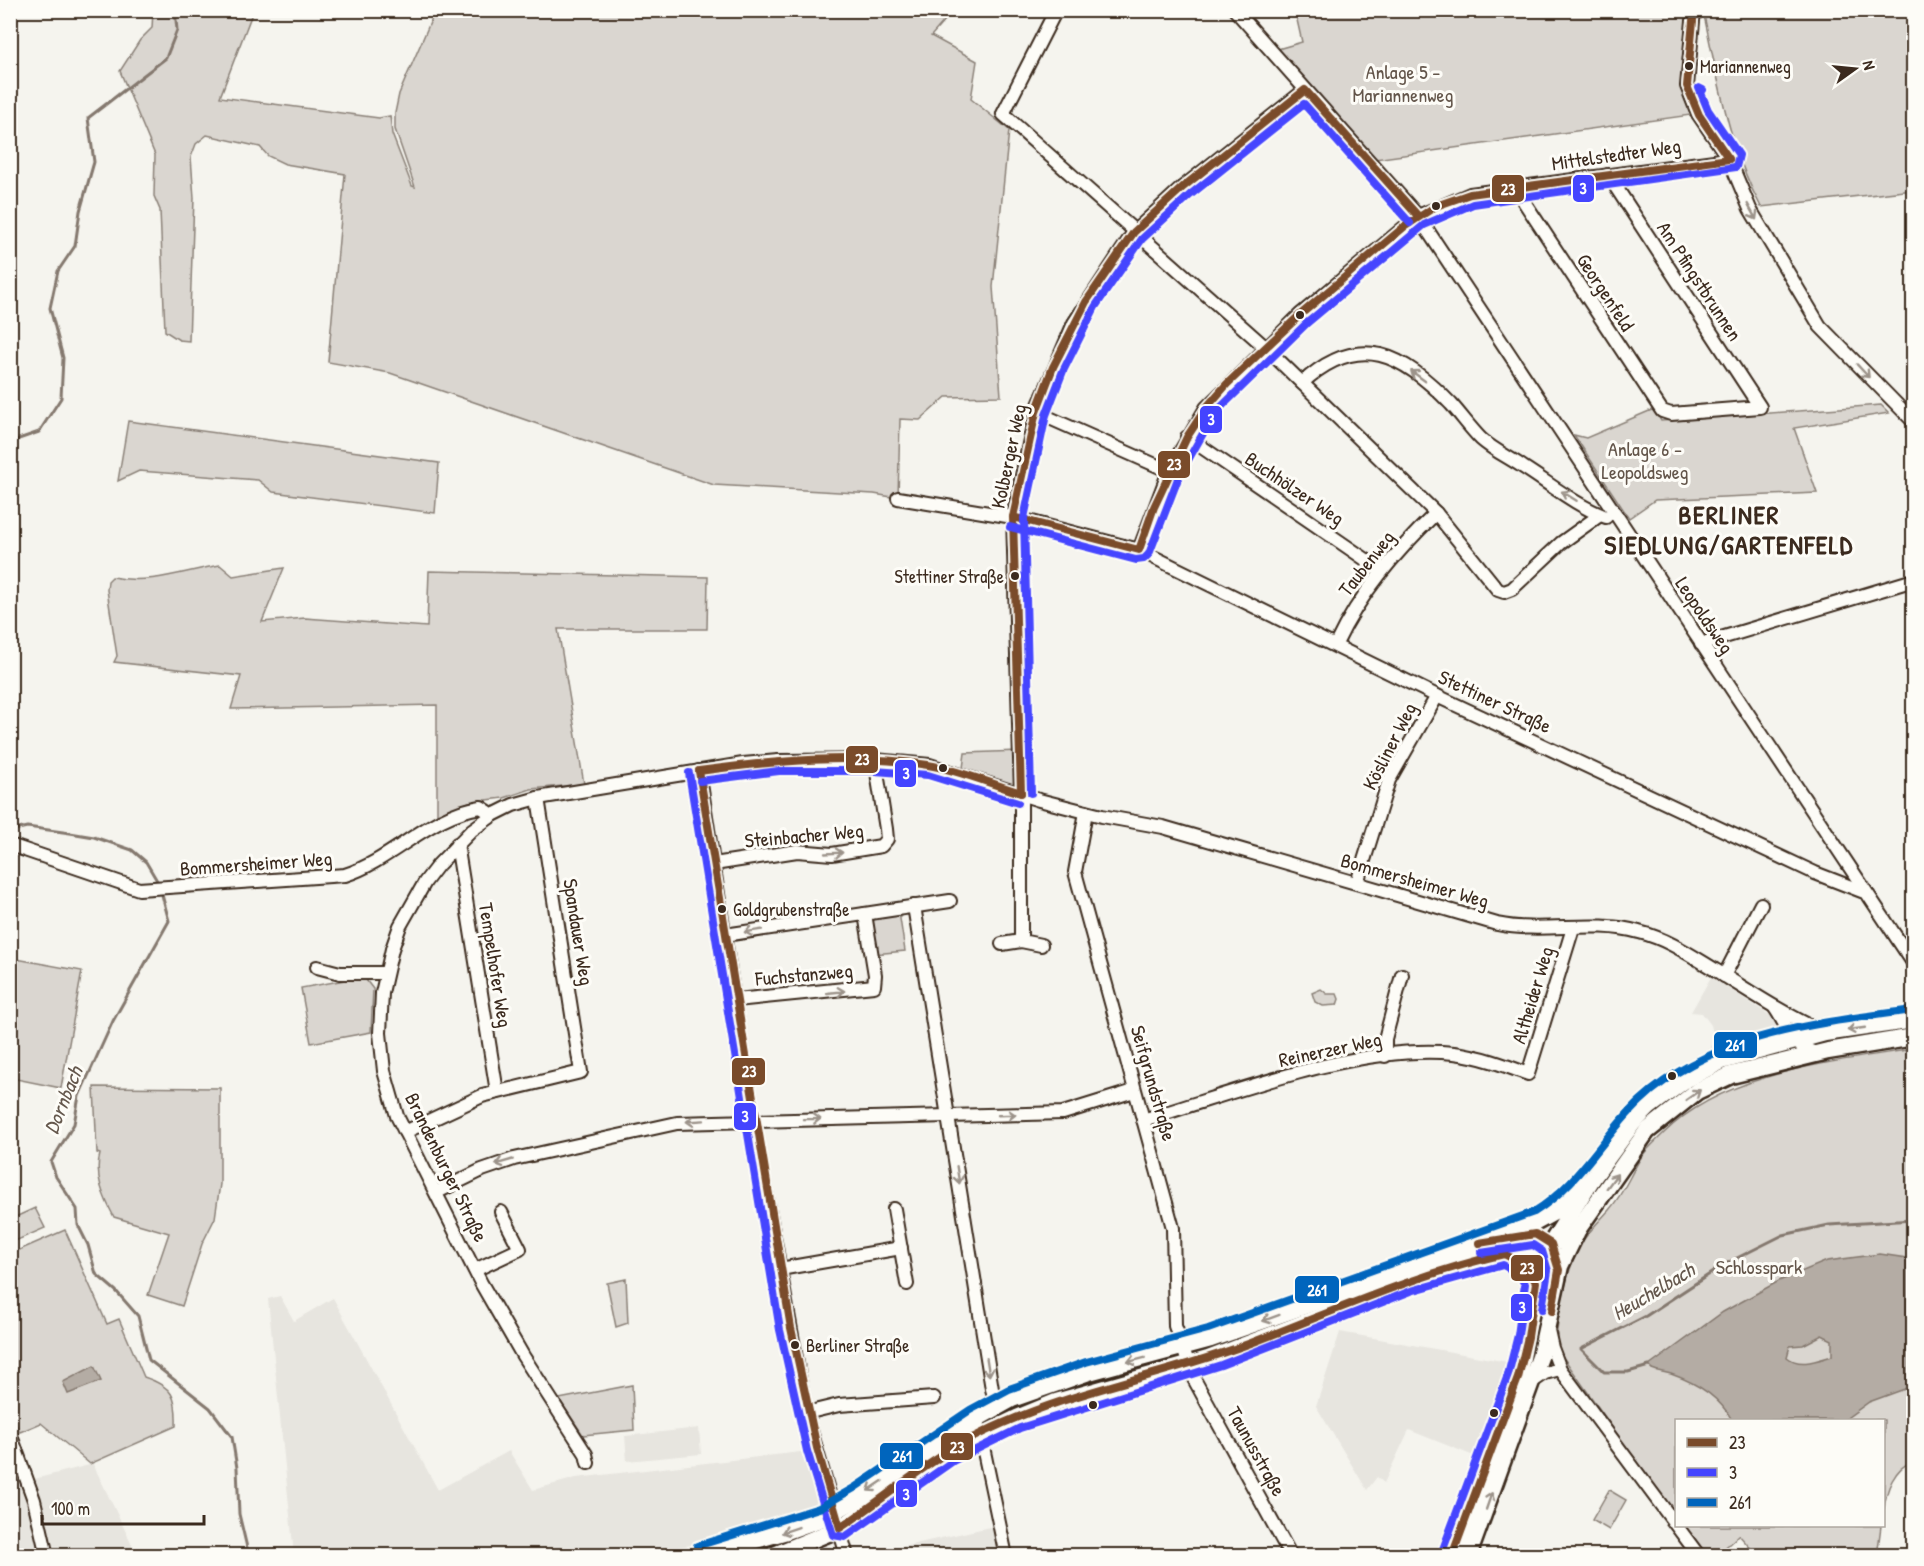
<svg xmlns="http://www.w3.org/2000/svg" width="1924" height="1566" font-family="'Patrick Hand',sans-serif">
<rect width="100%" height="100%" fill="#f5f4ee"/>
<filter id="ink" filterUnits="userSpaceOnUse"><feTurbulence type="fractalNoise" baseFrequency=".0167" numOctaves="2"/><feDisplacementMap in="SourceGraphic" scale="12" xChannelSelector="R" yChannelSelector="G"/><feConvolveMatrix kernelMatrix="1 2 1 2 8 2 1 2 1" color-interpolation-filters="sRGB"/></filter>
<g filter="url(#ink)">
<g fill="#e7e5df">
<path d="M 1711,977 L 1771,1016 L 1776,1024 L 1774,1034 L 1713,1052 L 1711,1046 L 1716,1045 L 1711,1025 L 1702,1013 L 1691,1012 Z"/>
<path d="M 280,1296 L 294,1321 L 333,1298 L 438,1490 L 509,1451 L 533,1490 L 576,1478 L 809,1451 L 821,1502 L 808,1512 L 776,1524 L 702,1543 L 634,1555 L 294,1555 L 268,1299 Z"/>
<path d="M 1340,1332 L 1513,1363 L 1479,1458 L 1409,1430 L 1384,1483 L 1377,1477 L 1367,1490 L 1316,1406 Z"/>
<path d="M 699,1428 L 701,1454 L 627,1461 L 625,1436 Z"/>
<path d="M 10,1462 L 19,1483 L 93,1464 L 137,1555 L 11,1555 Z"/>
<path d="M 994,1526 L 1001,1556 L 862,1556 Z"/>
</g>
<g fill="#dad6d0" stroke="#8a8077" stroke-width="1.5">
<path d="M 153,11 L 253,11 L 220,97 L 379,118 L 390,116 L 392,134 L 412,186 L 415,187 L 395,129 L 395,113 L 399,94 L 435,11 L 953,11 L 931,36 L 977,61 L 971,99 L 1009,130 L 993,287 L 1001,396 L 946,397 L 920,420 L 900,419 L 898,498 L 874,494 L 714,485 L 390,373 L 328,362 L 345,174 L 285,164 L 268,156 L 260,147 L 207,135 L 196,144 L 191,157 L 194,198 L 189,341 L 179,340 L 165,331 L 160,210 L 154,196 L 155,155 L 120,71 L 140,40 L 152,28 Z"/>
<path d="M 1295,11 L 1694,11 L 1687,86 L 1698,114 L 1375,159 L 1278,49 L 1302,42 Z"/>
<path d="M 1703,11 L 1913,11 L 1913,190 L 1761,207 C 1728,146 1718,77 1703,11 Z"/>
<path d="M 1881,405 L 1889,413 L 1794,428 L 1817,493 L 1655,500 L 1629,518 L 1574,435 L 1586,438 L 1654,409 L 1661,421 Z"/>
<path d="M 128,421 L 439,463 L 435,513 L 273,492 L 258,480 L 139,471 L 118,481 Z"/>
<path d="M 220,565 L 233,576 L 284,568 L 262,622 L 305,618 L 427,627 L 429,571 L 708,577 L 707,629 L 558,629 L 584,784 L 531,789 L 504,798 L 469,802 L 437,816 L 437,705 L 231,709 L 241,676 L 114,662 L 117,656 L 107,590 L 108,581 L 112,577 C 150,585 184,571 220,565 Z"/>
<path d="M 1019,751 L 1021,793 L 962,776 L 965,753 Z"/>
<path d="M 899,912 L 905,951 L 874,954 L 870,925 L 877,916 Z"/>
<path d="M 11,958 L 82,971 L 61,1088 L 11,1078 Z"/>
<path d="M 356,978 L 366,980 L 373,989 L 371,1032 L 311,1043 L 301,988 Z"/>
<path d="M 1321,989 L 1327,994 L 1337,994 L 1339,999 L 1337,1005 L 1323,1006 L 1315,1002 L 1312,993 Z"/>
<path d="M 1913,1049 L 1913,1461 C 1894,1468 1886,1490 1884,1509 L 1884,1420 L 1676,1420 L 1676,1518 L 1558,1350 C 1552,1329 1569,1264 1580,1245 C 1588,1232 1599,1221 1609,1210 C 1625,1192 1630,1174 1642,1156 C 1648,1148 1657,1140 1664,1133 C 1725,1072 1832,1062 1913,1049 Z"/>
<path d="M 94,1087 L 220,1088 L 220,1184 L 215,1218 L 202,1244 L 182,1306 L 148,1295 L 169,1233 L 114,1217 C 104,1198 94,1176 100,1154 L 97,1153 Z"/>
<path d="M 35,1208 L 45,1228 L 13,1242 L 11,1219 Z"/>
<path d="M 65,1230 L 107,1324 L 119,1319 L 144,1377 C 173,1387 177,1396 176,1426 L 90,1464 L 41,1423 L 20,1432 L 10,1411 L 10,1254 Z"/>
<path d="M 626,1279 L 628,1323 L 616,1327 L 607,1283 Z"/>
<path d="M 632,1385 L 634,1430 L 583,1435 L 559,1399 Z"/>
<path d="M 1609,1490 L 1626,1500 L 1609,1530 L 1592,1520 Z"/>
<path d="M 1683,1526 L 1881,1526 L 1877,1556 L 1750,1555 L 1753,1551 L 1739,1535 L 1717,1555 L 1707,1555 Z"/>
</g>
<g fill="#b4aca4" stroke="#84786e" stroke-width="1.5" fill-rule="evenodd">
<path d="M 1880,1254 L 1913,1259 L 1913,1386 L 1869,1402 L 1844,1420 L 1732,1420 C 1719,1396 1697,1383 1671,1374 C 1665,1372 1659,1372 1652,1369 L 1649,1366 L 1723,1312 L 1779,1281 L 1827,1261 ZM 1822,1335 L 1832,1340 L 1832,1356 C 1818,1360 1800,1368 1787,1357 L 1790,1346 L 1803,1345 Z"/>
<path d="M 94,1366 L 101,1381 L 68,1394 L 63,1382 Z"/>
</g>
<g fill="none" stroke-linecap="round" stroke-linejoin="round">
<g stroke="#84786e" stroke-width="3">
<path d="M 10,442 L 39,432 L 61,398 L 63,358 L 50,308 L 58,271 L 75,246 L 80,211 L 94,162 L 88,118 L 166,58 L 177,30 L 175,10"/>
<path d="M 10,831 L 27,827 L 70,833 L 94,837 L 132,850 L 146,862 L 159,884"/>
<path d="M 161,891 L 169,921 L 113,1021 L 79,1096 L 74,1124 L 51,1162 L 56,1177 L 77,1209 L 78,1225 L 88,1245 L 96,1274 L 116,1291 L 138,1316 L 149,1360 L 210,1408 L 232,1437 L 237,1468 L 239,1514 L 249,1556"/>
<path d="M 1649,1366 L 1628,1372 L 1604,1372 L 1581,1349 L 1646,1316 L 1725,1264 L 1783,1235 L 1829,1225 L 1914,1220"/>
</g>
<defs>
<g id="minor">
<path d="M 1056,10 L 1003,114 L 1265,347 L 1436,513 L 1498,590 L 1504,592 L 1512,589 L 1561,543 L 1600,515"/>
<path d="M 1235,10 L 1418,216 L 1914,964"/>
<path d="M 1694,10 L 1687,86 L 1698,114 L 1729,159 L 1750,209 L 1820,326 L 1914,422"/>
<path d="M 1515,188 L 1662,411 L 1671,414 L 1760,407 L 1608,175"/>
<path d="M 1302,383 C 1359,330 1403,354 1451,404 C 1461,415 1470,428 1481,439 C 1493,450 1510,458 1523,467 C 1550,484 1577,506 1606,517"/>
<path d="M 1036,412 L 1169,471"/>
<path d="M 1187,437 L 1381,570"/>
<path d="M 898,498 L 1013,517 L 1139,550 L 1437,696 L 1815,873 L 1864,892"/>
<path d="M 1139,550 L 1169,471 L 1206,408 L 1300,315 L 1418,216 L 1470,194 L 1729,159"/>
<path d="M 1336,644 C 1360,593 1396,552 1436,513"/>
<path d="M 1701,644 L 1914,580"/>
<path d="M 699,771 L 753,1120 L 806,1413 L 847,1556"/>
<path d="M 1086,812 L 1075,872 L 1173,1228 L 1175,1326 L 1194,1379 L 1291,1556"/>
<path d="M 457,844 L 497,1092"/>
<path d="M 10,845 L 139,889 L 345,875 C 393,860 430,814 481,807 L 493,815"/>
<path d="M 714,864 L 797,851 L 832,854 L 881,846 L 887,839 L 886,829 L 875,760"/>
<path d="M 1357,883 L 1389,780 L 1437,696"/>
<path d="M 914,906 L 992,1389 L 997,1406"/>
<path d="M 725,935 L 950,901"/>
<path d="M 1002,944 L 1021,941"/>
<path d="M 1041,945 L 1021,941 L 1021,793 L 1013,517 L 1036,412 L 1074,323 L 1134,232 L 1183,187 L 1305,90"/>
<path d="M 317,967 L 340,973 L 385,973"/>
<path d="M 1724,976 L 1761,904"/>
<path d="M 736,1000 L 874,986 L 875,975 L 865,914"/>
<path d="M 1775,1008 C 1788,1026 1792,1050 1819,1053"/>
<path d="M 1385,1056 L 1385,1039 L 1402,975"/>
<path d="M 1143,1120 C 1234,1093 1360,1043 1454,1053 C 1480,1056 1504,1065 1528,1074 L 1573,928"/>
<path d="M 405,1132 L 482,1096 L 581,1072 L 538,798"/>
<path d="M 437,1192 L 482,1170 L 514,1159 L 677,1123 L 1063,1113 L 1134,1091"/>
<path d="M 894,1209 L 907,1284"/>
<path d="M 780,1269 L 901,1248"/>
<path d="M 475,1270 L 520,1249 L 501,1212"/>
<path d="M 1548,1330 L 1552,1348 L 1560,1369 L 1699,1556"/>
<path d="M 1532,1382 L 1545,1373 L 1560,1369"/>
<path d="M 806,1413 L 839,1405 L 934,1398"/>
<path d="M 979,1428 L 1006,1556"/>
<path d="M 10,1433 L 34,1500 L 47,1556"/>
<path d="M 588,1463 L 586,1454 L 523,1356 L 481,1283 L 397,1116 L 384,1071 L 380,1033 L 382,993 L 392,949 L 400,926 L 425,882 L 438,865 L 472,830 L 493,815 L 513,805 L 538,798 L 743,764 L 778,761 L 875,760 L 930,765 L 1039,800 L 1102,816 L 1163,827 L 1497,924 C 1544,934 1593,919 1639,932 C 1668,939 1692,956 1717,971 C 1752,993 1787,1016 1825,1033"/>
</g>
<g id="tertiary">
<path d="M 1504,1254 L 1525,1265 L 1536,1282"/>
<path d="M 700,1556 L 787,1531 L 823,1518 L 860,1497 L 976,1419 L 1012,1399 L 1089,1372 L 1211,1339 L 1527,1227 L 1556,1211 L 1592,1179"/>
<path d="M 772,1556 L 840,1528 L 961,1445 L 1017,1418 L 1056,1402 L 1208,1359 L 1454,1266 L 1551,1244 L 1569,1237 L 1578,1229"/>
<path d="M 1452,1556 L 1518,1378 L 1541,1260 L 1592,1179 L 1633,1123 L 1649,1107 L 1686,1079 L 1722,1061 L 1825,1033 L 1914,1020"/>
<path d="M 1468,1556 L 1540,1357 L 1560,1266 L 1578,1229 L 1647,1131 L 1697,1091 L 1731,1075 L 1828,1051 L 1914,1037"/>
</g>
</defs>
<use href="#minor" stroke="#3b2a1e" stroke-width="16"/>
<use href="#tertiary" stroke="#3b2a1e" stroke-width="21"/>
<use href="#minor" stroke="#fdfcf7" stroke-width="12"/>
<use href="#tertiary" stroke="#fdfcf7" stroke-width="16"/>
<defs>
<g id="bus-1">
<path d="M 1694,10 L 1687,86 L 1699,115 L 1729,159"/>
<path d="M 1013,517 L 1139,550 L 1154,507 L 1187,437 L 1206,408 L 1227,384 L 1300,315 L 1404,227 L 1436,206 L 1470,194 L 1729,159"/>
<path d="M 699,771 L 791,1328 L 817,1448 L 840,1528 C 888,1496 932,1457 984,1432 C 1069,1391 1163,1376 1251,1343 C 1335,1311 1416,1274 1504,1254 L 1525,1265 L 1536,1282 L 1528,1337 L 1518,1378 L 1452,1556"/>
<path d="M 699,771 C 774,761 853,753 928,765 C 959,770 991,784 1021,793"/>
<path d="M 1021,793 L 1013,517 L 1036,412 L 1053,367 L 1086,302 L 1134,232 L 1183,187 L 1305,90 L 1418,216"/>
<path d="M 1479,1243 L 1535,1234 L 1551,1244 L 1559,1270 L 1552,1311"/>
</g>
<g id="bus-2">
<path d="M 1010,527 L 1136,560 L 1144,559 L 1149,554 L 1179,476 L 1214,414 L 1307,323 L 1424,225 L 1473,204 L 1736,167 L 1739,155 L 1708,110 L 1699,88 L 1703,90"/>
<path d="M 689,773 L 780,1330 L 807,1451 L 833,1535 L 845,1537 L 953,1461 L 1020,1428 L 1221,1365 L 1411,1291 L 1503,1265 L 1518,1273 L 1525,1284 L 1518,1335 L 1508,1375 L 1442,1552"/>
<path d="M 700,781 L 779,771 L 875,771 L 928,775 L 1018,803"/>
<path d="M 1031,793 L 1024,518 L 1046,415 L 1063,371 L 1095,307 L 1142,239 L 1190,195 L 1304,104 L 1410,223"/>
<path d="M 1481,1253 L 1533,1245 L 1542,1251 L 1548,1271 L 1542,1309"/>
</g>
<path id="bus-3" d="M 697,1546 L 819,1508 L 854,1488 L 970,1410 L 1009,1389 L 1086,1362 L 1208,1329 L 1534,1212 C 1580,1184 1602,1137 1640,1101 C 1712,1033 1819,1023 1912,1010"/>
</defs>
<use href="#bus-1" stroke="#fdfcf7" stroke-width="12"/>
<use href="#bus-2" stroke="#fdfcf7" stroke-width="12"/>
<use href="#bus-3" stroke="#fdfcf7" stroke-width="12"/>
<use href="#bus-1" stroke="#7a4b2a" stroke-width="8"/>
<use href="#bus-2" stroke="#44f" stroke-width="8"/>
<use href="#bus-3" stroke="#0065bd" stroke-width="8"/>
</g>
<defs><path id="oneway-shaft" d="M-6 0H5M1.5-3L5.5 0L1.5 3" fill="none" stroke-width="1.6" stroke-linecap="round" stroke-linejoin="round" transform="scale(1.5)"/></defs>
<g stroke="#9c938a">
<use href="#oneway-shaft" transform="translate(1752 212) rotate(61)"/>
<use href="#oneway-shaft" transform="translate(1863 371) rotate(47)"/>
<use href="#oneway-shaft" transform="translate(1418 376) rotate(-144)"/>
<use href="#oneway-shaft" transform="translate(1569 496) rotate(-148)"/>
<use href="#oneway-shaft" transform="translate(834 853) rotate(-3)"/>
<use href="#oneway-shaft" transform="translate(753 931) rotate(171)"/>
<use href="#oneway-shaft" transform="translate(836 992) rotate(-6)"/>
<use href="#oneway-shaft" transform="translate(1856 1029) rotate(172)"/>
<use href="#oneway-shaft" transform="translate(1693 1095) rotate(-35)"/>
<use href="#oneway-shaft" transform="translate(1007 1115) rotate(-2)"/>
<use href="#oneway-shaft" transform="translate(812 1119) rotate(-1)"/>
<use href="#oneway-shaft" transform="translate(695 1121) rotate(176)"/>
<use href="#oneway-shaft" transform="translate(504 1162) rotate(164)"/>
<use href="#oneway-shaft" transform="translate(958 1175) rotate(81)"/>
<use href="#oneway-shaft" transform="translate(1612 1181) rotate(-54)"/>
<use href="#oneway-shaft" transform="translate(1271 1318) rotate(160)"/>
<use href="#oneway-shaft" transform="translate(1136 1360) rotate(166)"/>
<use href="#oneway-shaft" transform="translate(988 1367) rotate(81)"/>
<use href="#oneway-shaft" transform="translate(875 1486) rotate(146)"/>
<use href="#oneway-shaft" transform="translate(1489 1501) rotate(-71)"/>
<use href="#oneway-shaft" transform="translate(790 1530) rotate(161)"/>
</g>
</g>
<g fill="#3b2a1e" stroke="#fdfcf7" stroke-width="2">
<circle cx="1689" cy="66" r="5"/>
<circle cx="1436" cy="206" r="5"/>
<circle cx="1300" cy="315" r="5"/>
<circle cx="1015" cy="576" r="5"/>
<circle cx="943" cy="768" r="5"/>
<circle cx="722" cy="909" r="5"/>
<circle cx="1672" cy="1076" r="5"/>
<circle cx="795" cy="1345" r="5"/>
<circle cx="1093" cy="1405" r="5"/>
<circle cx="1494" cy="1413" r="5"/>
</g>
<g text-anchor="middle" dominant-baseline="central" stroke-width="6" stroke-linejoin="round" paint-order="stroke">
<g font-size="18" fill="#3b2a1e" stroke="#fdfcf7" text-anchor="start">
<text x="1700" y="66">Mariannenweg</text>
<text x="1004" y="576" text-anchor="end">Stettiner Straße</text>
<text x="733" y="909">Goldgrubenstraße</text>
<text x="806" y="1345">Berliner Straße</text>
</g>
<g font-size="20" fill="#63554a" stroke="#fdfcf7">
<text x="1403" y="71">Anlage 5 -<tspan x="1403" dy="23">Mariannenweg</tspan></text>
<text x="1645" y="448">Anlage 6 -<tspan x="1645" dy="23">Leopoldsweg</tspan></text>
<text x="1759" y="1266">Schlosspark</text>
</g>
<g font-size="20" fill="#3b2a1e" stroke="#fdfcf7">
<text transform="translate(1616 154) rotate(-8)">Mittelstedter Weg</text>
<text transform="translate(1700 281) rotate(57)">Am Pfingstbrunnen</text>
<text transform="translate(1606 292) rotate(57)">Georgenfeld</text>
<text transform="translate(1008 456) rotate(-78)">Kolberger Weg</text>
<text transform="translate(1295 488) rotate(34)">Buchhölzer Weg</text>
<text transform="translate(1366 563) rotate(-52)">Taubenweg</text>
<text transform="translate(1705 615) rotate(56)">Leopoldsweg</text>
<text transform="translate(1495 701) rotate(25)">Stettiner Straße</text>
<text transform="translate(1389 746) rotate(-63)">Kösliner Weg</text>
<text transform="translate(804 835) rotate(-5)">Steinbacher Weg</text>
<text transform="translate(256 863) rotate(-4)">Bommersheimer Weg</text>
<text transform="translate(1415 880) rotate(16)">Bommersheimer Weg</text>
<text transform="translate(579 932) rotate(81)">Spandauer Weg</text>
<text transform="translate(496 965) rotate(81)">Tempelhofer Weg</text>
<text transform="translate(804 974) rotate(-5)">Fuchstanzweg</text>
<text transform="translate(1532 995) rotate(-73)">Altheider Weg</text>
<text transform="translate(1330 1049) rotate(-12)">Reinerzer Weg</text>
<text transform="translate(1154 1083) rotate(74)">Seifgrundstraße</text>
<text transform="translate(447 1167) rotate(64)">Brandenburger Straße</text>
<text transform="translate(1257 1451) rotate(61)">Taunusstraße</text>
</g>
<g font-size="21" font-style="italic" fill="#65584d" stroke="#fdfcf7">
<text transform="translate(63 1100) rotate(-68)">Dornbach</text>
<text transform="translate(1653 1291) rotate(-31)">Heuchelbach</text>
</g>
<g font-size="26" font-weight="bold" letter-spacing="1.5" fill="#3b2a1e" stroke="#fdfcf7">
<text x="1729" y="514">BERLINER<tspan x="1729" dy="30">SIEDLUNG/GARTENFELD</tspan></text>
</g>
</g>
<g stroke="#fdfcf7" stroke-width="2">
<rect x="1572" y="174" width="23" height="29" rx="6" fill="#44f"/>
<rect x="1491" y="174" width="34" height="29" rx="6" fill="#7a4b2a"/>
<rect x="1199" y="405" width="24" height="29" rx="6" fill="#44f"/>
<rect x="1157" y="450" width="34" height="29" rx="6" fill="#7a4b2a"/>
<rect x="845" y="745" width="34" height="29" rx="6" fill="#7a4b2a"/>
<rect x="894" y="759" width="23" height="29" rx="6" fill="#44f"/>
<rect x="1713" y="1031" width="45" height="28" rx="6" fill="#0065bd"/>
<rect x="731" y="1057" width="35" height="29" rx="6" fill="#7a4b2a"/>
<rect x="733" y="1102" width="24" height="29" rx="6" fill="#44f"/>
<rect x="1510" y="1254" width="34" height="28" rx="6" fill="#7a4b2a"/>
<rect x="1294" y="1275" width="46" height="29" rx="6" fill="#0065bd"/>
<rect x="1510" y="1293" width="23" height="29" rx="6" fill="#44f"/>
<rect x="940" y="1432" width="34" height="29" rx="6" fill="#7a4b2a"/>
<rect x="879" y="1442" width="45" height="28" rx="6" fill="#0065bd"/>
<rect x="895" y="1479" width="23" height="29" rx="6" fill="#44f"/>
</g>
<g font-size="16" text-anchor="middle" font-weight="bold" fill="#fff">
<text x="1583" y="194">3</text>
<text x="1508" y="195">23</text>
<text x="1211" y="425">3</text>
<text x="1174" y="470">23</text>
<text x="862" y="765">23</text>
<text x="906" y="779">3</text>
<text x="1735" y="1051">261</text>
<text x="749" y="1077">23</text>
<text x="745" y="1122">3</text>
<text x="1527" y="1274">23</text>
<text x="1317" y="1296">261</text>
<text x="1522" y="1313">3</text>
<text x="957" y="1453">23</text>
<text x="902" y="1462">261</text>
<text x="906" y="1500">3</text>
</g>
<rect width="1924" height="1566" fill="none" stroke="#fdfcf7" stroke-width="36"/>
<rect x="18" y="18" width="1888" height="1530" fill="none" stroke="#3b2a1e" stroke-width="2" filter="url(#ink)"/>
<rect x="1675" y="1419" width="210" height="108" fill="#fdfcf7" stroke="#afa8a0" stroke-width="1.5"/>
<rect x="1687" y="1438" width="30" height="9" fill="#7a4b2a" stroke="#afa8a0" stroke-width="1.5"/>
<text x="1729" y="1449" font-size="18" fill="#3b2a1e">23</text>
<rect x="1687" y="1468" width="30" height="9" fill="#4444ff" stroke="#afa8a0" stroke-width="1.5"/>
<text x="1729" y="1479" font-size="18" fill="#3b2a1e">3</text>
<rect x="1687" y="1498" width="30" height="9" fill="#0065bd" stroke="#afa8a0" stroke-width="1.5"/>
<text x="1729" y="1509" font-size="18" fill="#3b2a1e">261</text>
<g transform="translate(1855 69) rotate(75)" stroke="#fdfcf7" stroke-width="4.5" paint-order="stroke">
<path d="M0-4.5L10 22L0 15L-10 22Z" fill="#3b2a1e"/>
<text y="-9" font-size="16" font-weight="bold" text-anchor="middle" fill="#3b2a1e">N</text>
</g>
<path d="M42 1515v9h162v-9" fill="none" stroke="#3b2a1e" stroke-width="3"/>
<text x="51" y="1515" font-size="18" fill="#3b2a1e" stroke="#fdfcf7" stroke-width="4.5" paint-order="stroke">100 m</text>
</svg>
